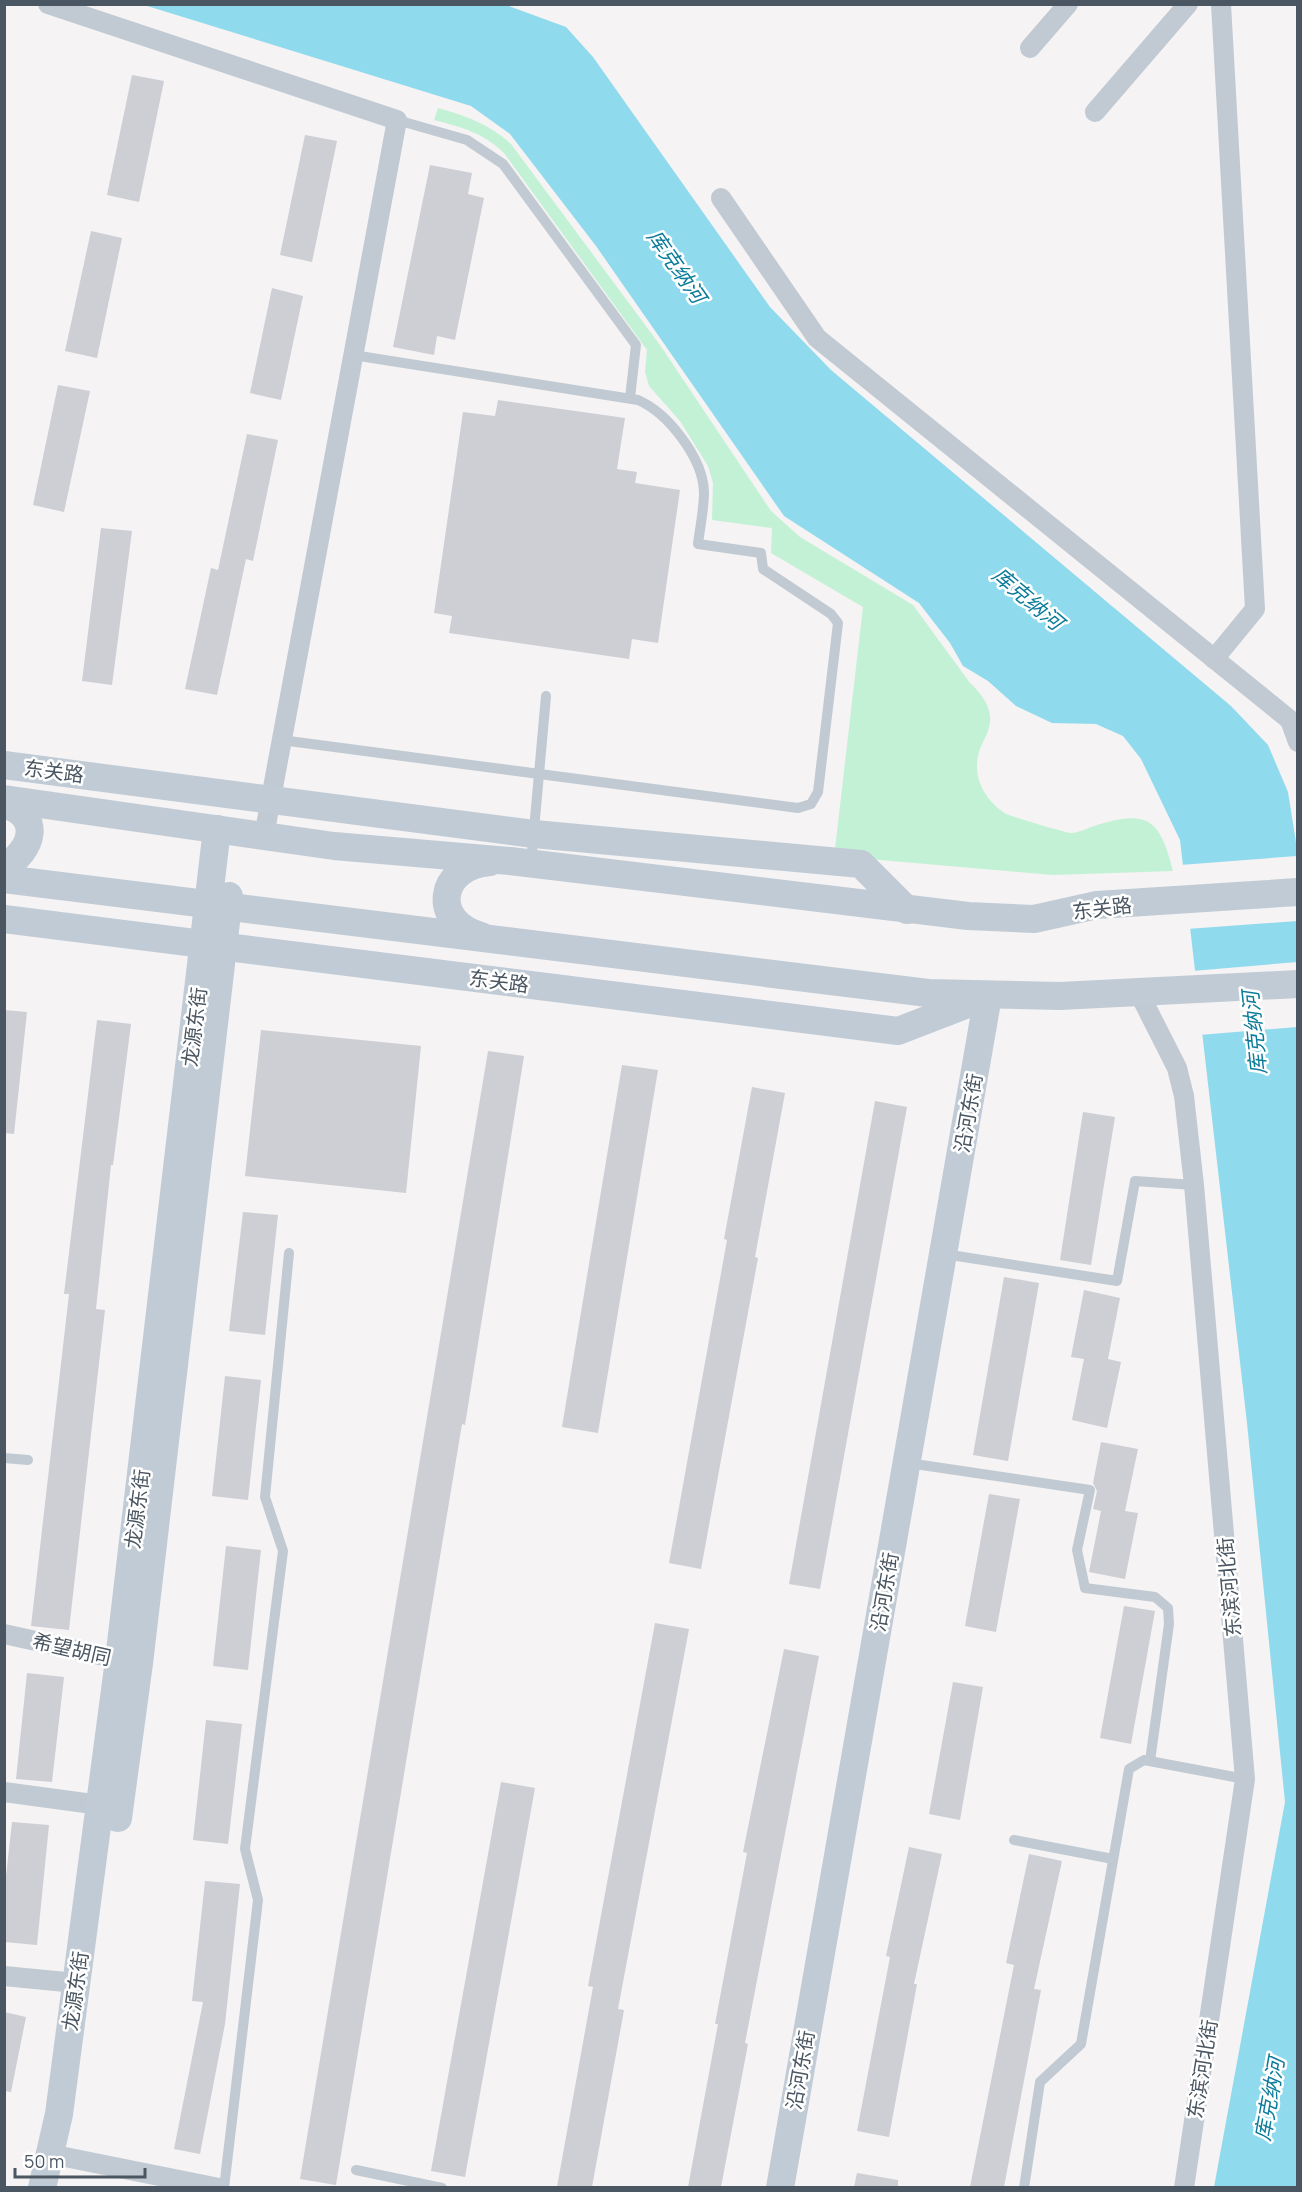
<svg xmlns="http://www.w3.org/2000/svg" width="1302" height="2192" font-family="Manrope,'Noto Sans SC',sans-serif">
<rect width="100%" height="100%" fill="#f5f3f3"/>
<path fill="#c3f1d5" d="M 438,108 C 466,116 489,124 511,144 L 660,345 L 771,511 L 800,537 L 913,605 L 970,683 C 980,692 992,707 990,722 C 989,734 980,745 978,756 C 973,780 986,801 1006,814 C 1010,816 1067,833 1071,833 C 1079,833 1090,827 1097,825 C 1149,809 1160,820 1173,871 L 1053,875 L 857,858 L 835,849 L 863,607 L 771,553 L 772,528 L 712,520 L 713,483 L 708,466 L 680,421 L 649,386 L 645,372 L 647,350 L 504,153 C 484,133 461,127 434,120 Z"/>
<path fill="#90daee" d="M 144,5 L 506,5 L 566,27 L 593,57 L 770,307 L 831,370 L 1231,706 L 1268,745 L 1288,792 L 1298,855 L 1296,2187 L 1214,2187 L 1285,1802 L 1247,1423 L 1180,840 L 1141,759 L 1123,736 L 1096,724 L 1052,723 L 1016,706 L 988,681 L 963,666 L 950,643 L 919,603 L 784,516 L 596,246 L 510,134 L 471,106 Z"/>
<g fill="#f5f3f3">
<path d="M 1297,856 L 1297,921 L 1187,929 L 1180,865 Z"/>
<path d="M 1297,962 L 1297,1027 L 1199,1035 L 1192,971 Z"/>
</g>
<g fill="#cdcfd5">
<path d="M 132,75 L 164,81 L 139,202 L 107,195 Z"/>
<path d="M 305,135 L 337,141 L 312,262 L 280,255 Z"/>
<path d="M 430,165 L 472,173 L 468,194 L 484,198 L 455,340 L 437,336 L 434,355 L 393,347 Z"/>
<path d="M 91,231 L 122,238 L 97,358 L 65,351 Z"/>
<path d="M 272,288 L 303,296 L 281,400 L 250,393 Z"/>
<path d="M 58,385 L 90,391 L 64,512 L 33,505 Z"/>
<path d="M 498,400 L 625,418 L 617,469 L 637,472 L 635,483 L 680,490 L 658,643 L 632,639 L 629,659 L 449,633 L 452,616 L 434,613 L 463,412 L 495,416 Z"/>
<path d="M 247,434 L 278,440 L 253,561 L 246,559 L 217,695 L 185,689 L 211,568 L 218,570 Z"/>
<path d="M 101,528 L 132,531 L 112,685 L 82,681 Z"/>
<path d="M 4,1010 L 27,1012 L 14,1134 L 4,1133 Z"/>
<path d="M 97,1020 L 131,1024 L 113,1165 L 111,1165 L 96,1309 L 105,1310 L 69,1630 L 31,1626 L 69,1294 L 64,1294 Z"/>
<path d="M 261,1030 L 421,1046 L 406,1193 L 245,1176 Z"/>
<path d="M 488,1051 L 524,1056 L 465,1425 L 462,1424 L 336,2185 L 300,2179 Z"/>
<path d="M 622,1065 L 658,1070 L 598,1433 L 562,1427 Z"/>
<path d="M 752,1087 L 785,1093 L 755,1257 L 758,1258 L 701,1569 L 669,1563 L 727,1240 L 724,1239 Z"/>
<path d="M 875,1101 L 907,1107 L 820,1589 L 789,1584 Z"/>
<path d="M 1083,1112 L 1115,1117 L 1091,1265 L 1060,1260 Z"/>
<path d="M 243,1212 L 278,1215 L 265,1335 L 229,1331 Z"/>
<path d="M 1004,1277 L 1039,1283 L 1008,1461 L 973,1455 Z"/>
<path d="M 1084,1290 L 1120,1298 L 1108,1359 L 1121,1362 L 1107,1428 L 1072,1420 L 1084,1359 L 1071,1357 Z"/>
<path d="M 225,1376 L 261,1380 L 248,1500 L 212,1496 Z"/>
<path d="M 1101,1442 L 1138,1449 L 1125,1511 L 1138,1513 L 1125,1579 L 1089,1572 L 1101,1511 L 1093,1509 L 1097,1491 L 1093,1483 Z"/>
<path d="M 989,1494 L 1020,1499 L 996,1632 L 965,1626 Z"/>
<path d="M 226,1546 L 261,1550 L 248,1670 L 213,1666 Z"/>
<path d="M 1124,1606 L 1155,1611 L 1131,1744 L 1100,1738 Z"/>
<path d="M 655,1623 L 689,1629 L 618,2009 L 624,2010 L 592,2187 L 557,2187 L 593,1987 L 588,1986 Z"/>
<path d="M 784,1649 L 819,1656 L 745,2043 L 748,2044 L 721,2187 L 688,2187 L 718,2024 L 715,2024 L 747,1853 L 743,1852 Z"/>
<path d="M 27,1673 L 64,1677 L 52,1782 L 16,1779 Z"/>
<path d="M 953,1682 L 983,1687 L 960,1820 L 929,1814 Z"/>
<path d="M 206,1720 L 242,1724 L 228,1844 L 193,1840 Z"/>
<path d="M 501,1782 L 535,1788 L 465,2177 L 431,2171 Z"/>
<path d="M 12,1822 L 49,1825 L 37,1945 L 4,1942 L 4,1894 Z"/>
<path d="M 909,1847 L 942,1854 L 914,1984 L 917,1984 L 889,2137 L 857,2131 L 890,1957 L 886,1956 Z"/>
<path d="M 1029,1854 L 1062,1861 L 1034,1989 L 1041,1990 L 1004,2187 L 970,2187 L 1014,1965 L 1006,1963 Z"/>
<path d="M 205,1881 L 240,1884 L 225,2024 L 200,2154 L 174,2149 L 203,2002 L 192,2001 Z"/>
<path d="M 4,2012 L 26,2017 L 11,2092 L 4,2091 Z"/>
<path d="M 857,2173 L 898,2180 L 898,2187 L 854,2187 Z"/>
</g>
<g fill="none" stroke-linecap="round" stroke-linejoin="round">
<g stroke="#c1cad2" stroke-width="10">
<path d="M 397,120 L 467,140 L 503,164 L 636,345 L 630,398"/>
<path d="M 281,740 L 798,808 L 811,804 L 818,792 L 838,623 L 831,614 L 763,569 L 761,553 L 698,544 C 700,527 704,509 704,492 C 703,458 668,413 638,400 L 353,355"/>
<path d="M 531,863 L 546,696"/>
<path d="M 944,1254 L 1117,1281 L 1135,1181 L 1194,1185"/>
<path d="M 4,1458 L 28,1460"/>
<path d="M 908,1463 L 1090,1490 L 1077,1550 L 1085,1588 L 1155,1597 L 1168,1608 L 1169,1624 L 1150,1761"/>
<path d="M 1014,1840 L 1113,1859"/>
<path d="M 356,2170 L 442,2188"/>
<path d="M 224,2188 L 258,1900 L 245,1849 L 283,1551 L 265,1497 L 289,1253"/>
<path d="M 1024,2188 L 1040,2082 L 1081,2044 L 1129,1769 L 1144,1760 L 1245,1779"/>
</g>
<g stroke="#c1cad2" stroke-width="20">
<path d="M 48,4 L 397,120 L 264,836"/>
<path d="M 1030,48 L 1068,4"/>
<path d="M 1095,112 L 1188,4"/>
<path d="M 721,198 L 817,338 L 1290,720 L 1298,742"/>
<path d="M 1214,659 L 1255,609 L 1221,4"/>
<path d="M 1139,993 L 1177,1068 L 1184,1096 L 1194,1185 L 1245,1779 L 1184,2188"/>
<path d="M 4,1634 L 131,1662"/>
<path d="M 4,1792 L 100,1805"/>
<path d="M 4,1976 L 76,1983"/>
<path d="M 50,2154 L 219,2188"/>
</g>
<g stroke="#c1cbd6" stroke-width="28">
<path d="M 4,765 L 534,834 L 861,864 L 907,910"/>
<path d="M 4,799 L 334,846 L 510,861 L 968,916 L 1034,919 L 1097,905 L 1298,892"/>
<path d="M 4,804 C 43,816 33,850 4,867"/>
<path d="M 4,879 L 928,993 L 1060,996 L 1298,984"/>
<path d="M 4,919 L 898,1031 L 978,1000"/>
<path d="M 481,936 C 430,922 438,866 490,862"/>
<path d="M 118,1818 L 139,1663 L 229,896"/>
<path d="M 42,2188 L 59,2114 L 119,1660 L 217,829"/>
<path d="M 780,2188 L 988,996"/>
</g>
</g>
<g text-anchor="middle" dominant-baseline="central" stroke-width="5" stroke-linejoin="round" paint-order="stroke">
<g font-size="20" fill="#4a5661" stroke="#fff">
<text transform="translate(54 771) rotate(7)">东关路</text>
<text transform="translate(1102 908) rotate(-7)">东关路</text>
<text transform="translate(499 981) rotate(7)">东关路</text>
<text transform="translate(194 1027) rotate(-83)">龙源东街</text>
<text transform="translate(968 1113) rotate(-80)">沿河东街</text>
<text transform="translate(137 1509) rotate(-83)">龙源东街</text>
<text transform="translate(1229 1587) rotate(-95)">东滨河北街</text>
<text transform="translate(884 1592) rotate(-80)">沿河东街</text>
<text transform="translate(72 1649) rotate(13)">希望胡同</text>
<text transform="translate(75 1991) rotate(-82)">龙源东街</text>
<text transform="translate(1202 2069) rotate(-81)">东滨河北街</text>
<text transform="translate(800 2070) rotate(-80)">沿河东街</text>
</g>
<g font-size="21" font-style="italic" fill="#0c7c9b" stroke="#fff">
<text transform="translate(677 266) rotate(55)">库克纳河</text>
<text transform="translate(1028 598) rotate(40)">库克纳河</text>
<text transform="translate(1254 1033) rotate(-96)">库克纳河</text>
<text transform="translate(1269 2099) rotate(-80)">库克纳河</text>
</g>
</g>
<rect width="1302" height="2192" fill="none" stroke="#4a5661" stroke-width="12"/>
<path d="M15 2168v9h130v-9" fill="none" stroke="#4a5661" stroke-width="3"/>
<text x="24" y="2168" font-size="18" fill="#4a5661" stroke="#ffffff" stroke-width="4.5" paint-order="stroke">50 m</text>
</svg>
